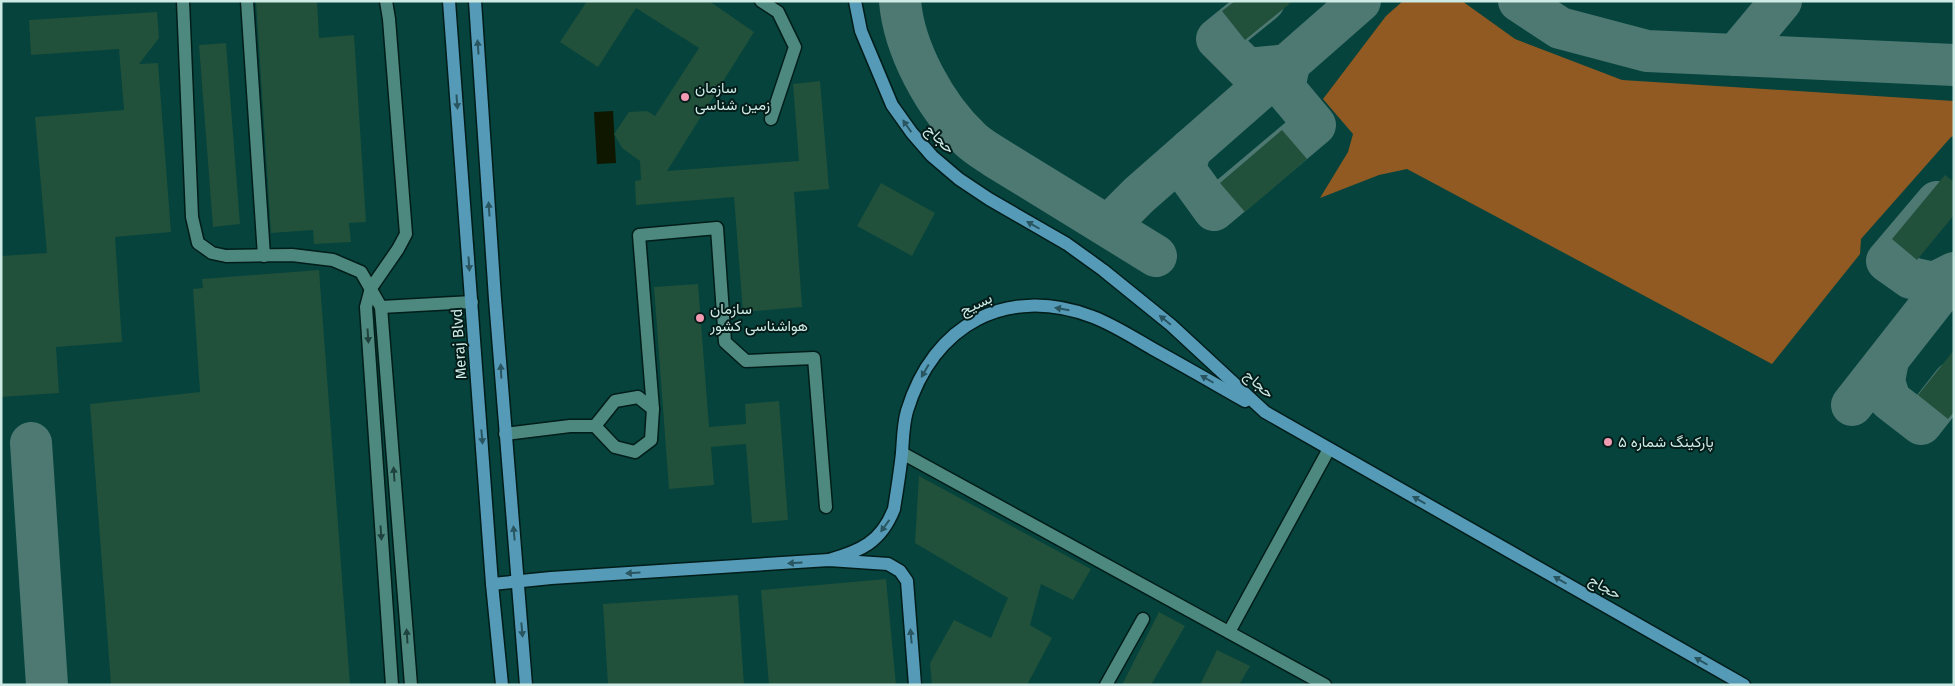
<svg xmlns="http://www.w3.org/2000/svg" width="1955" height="686" font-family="'Fira Sans',Vazirmatn,sans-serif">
<rect width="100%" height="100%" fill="#073832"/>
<rect fill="#05433c" x="1" y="1" width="1953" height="684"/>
<path fill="#915a23" d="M 1403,1 L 1462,1 L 1515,39 L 1622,80 L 1954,101 L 1954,136 L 1951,137 L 1861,239 L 1860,254 L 1772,364 L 1407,169 L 1379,175 L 1320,198 L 1348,152 L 1353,134 L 1323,99 L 1386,16 Z"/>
<path fill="#101700" d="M 613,111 L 616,163 L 597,164 L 594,112 Z"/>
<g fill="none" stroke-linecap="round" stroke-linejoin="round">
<g stroke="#4e7872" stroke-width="42">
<path d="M 900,1 C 904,49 935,106 970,139 C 977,146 986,151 995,157 L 1156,256"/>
<path d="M 1519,1 L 1560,28 L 1647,51 L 1954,65"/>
<path d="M 1736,55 L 1781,1"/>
<path d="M 1190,150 L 1185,170 L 1214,210 L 1315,125 L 1284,88 L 1289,65 L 1247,69 L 1217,39 L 1264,1"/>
<path d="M 1937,202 L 1887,261 L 1911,278 L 1934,283 L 1954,273"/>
<path d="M 1108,226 L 1139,195 L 1360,1"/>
<path d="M 1888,360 L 1884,381 L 1890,400 L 1921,424 L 1954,382"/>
<path d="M 1852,405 L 1954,275"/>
<path d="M 31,443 L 47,685"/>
</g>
</g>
<g fill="#21503b">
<path d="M 317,1 L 319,38 L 354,35 L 366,222 L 349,223 L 351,242 L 314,244 L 313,230 L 271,233 L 256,2 Z"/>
<path d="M 587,1 L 709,1 L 754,32 L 667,171 L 799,161 L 793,84 L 820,81 L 829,189 L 794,192 L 802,307 L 743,312 L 734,197 L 636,205 L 635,181 L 641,180 L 640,161 L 622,148 L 614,134 L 629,112 L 647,111 L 655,116 L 699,48 L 636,8 L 598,67 L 560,42 Z"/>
<path d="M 1235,1 L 1293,1 L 1245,40 L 1222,11 Z"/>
<path d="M 157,12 L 159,38 L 139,64 L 158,63 L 171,232 L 115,237 L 122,342 L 56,347 L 59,393 L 1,397 L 1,256 L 47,253 L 35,117 L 124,110 L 119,49 L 31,55 L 29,20 Z"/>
<path d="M 226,43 L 240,224 L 213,227 L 199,45 Z"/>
<path d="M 1282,130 L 1307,159 L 1245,212 L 1220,183 Z"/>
<path d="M 1945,175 L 1954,182 L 1954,215 L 1917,260 L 1892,239 Z"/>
<path d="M 881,183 L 935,213 L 912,256 L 857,226 Z"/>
<path d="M 319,270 L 350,685 L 111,685 L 90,404 L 200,392 L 193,289 L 203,288 L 202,279 Z"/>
<path d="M 698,284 L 709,427 L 746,424 L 745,404 L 779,401 L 788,520 L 752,523 L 746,444 L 711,447 L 714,485 L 669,489 L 654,287 Z"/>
<path d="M 1954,350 L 1954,412 L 1948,419 L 1918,395 Z"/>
<path d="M 919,476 L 1091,569 L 1073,600 L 1041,584 L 1030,625 L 1052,638 L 1027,685 L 932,685 L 930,663 L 954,620 L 991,638 L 1008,598 L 915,543 Z"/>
<path d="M 886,579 L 896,685 L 769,685 L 761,590 Z"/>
<path d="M 738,595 L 744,685 L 608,685 L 603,604 Z"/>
<path d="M 1159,612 L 1185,626 L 1151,685 L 1122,685 Z"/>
<path d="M 1217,650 L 1250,666 L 1239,685 L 1200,685 Z"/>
</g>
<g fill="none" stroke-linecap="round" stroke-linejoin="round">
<defs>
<g id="minor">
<path d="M 183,1 L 192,217 L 198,243 L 212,253 L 226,256 L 292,255 L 333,260 L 361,272 L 381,307 L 411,685"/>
<path d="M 247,1 L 264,256"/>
<path d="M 386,1 L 389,19 L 406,234 L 398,249 L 371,288 L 366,307 L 392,685"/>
<path d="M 761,1 L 778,12 L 795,47 L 771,119"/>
<path d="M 381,307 L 472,302"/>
<path d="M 653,409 L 639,235 L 717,228 L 725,342 L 746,361 L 814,358 L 826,507"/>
<path d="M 505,434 L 570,426 L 595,426 L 615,401 L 638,397 L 653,409 L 651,440 L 635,452 L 615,447 L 595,426"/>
<path d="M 902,453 L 1325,685"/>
<path d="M 1229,632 L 1329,449"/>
<path d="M 1106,685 L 1143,619"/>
</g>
<g id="major">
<path d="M 449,1 L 492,584 L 502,685"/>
<path d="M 475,1 L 495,299 L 526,685"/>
<path d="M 855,1 L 861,31 L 892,105 L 912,133 L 932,156 L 959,179 L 989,199 L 1067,244 L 1103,270 L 1171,325 L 1265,412 L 1744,685"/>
<path d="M 829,560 C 861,551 881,542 894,509 C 897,490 900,472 902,453 C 903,439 903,425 907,411 C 933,325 1006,284 1093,317 C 1114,325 1134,338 1153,349 C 1184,366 1215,384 1245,401"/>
<path d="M 492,584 L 551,578 L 829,560 L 888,564 L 900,571 L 907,581 L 915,685"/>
</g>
</defs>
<use href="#minor" stroke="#001d19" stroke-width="15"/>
<use href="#major" stroke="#001d19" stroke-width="15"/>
<use href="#minor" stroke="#4e897f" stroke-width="12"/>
<use href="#major" stroke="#559ab7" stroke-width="12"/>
</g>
<defs><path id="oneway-solid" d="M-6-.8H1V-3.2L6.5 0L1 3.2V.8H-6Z" transform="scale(1.25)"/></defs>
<g fill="#285560">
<use href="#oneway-solid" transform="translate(478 47) rotate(-94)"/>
<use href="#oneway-solid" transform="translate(457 102) rotate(86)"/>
<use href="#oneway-solid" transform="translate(907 126) rotate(-125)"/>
<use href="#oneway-solid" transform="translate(489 209) rotate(-94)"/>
<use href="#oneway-solid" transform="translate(1033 225) rotate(-150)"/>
<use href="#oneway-solid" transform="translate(469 264) rotate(86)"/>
<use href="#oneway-solid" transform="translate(1062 309) rotate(-170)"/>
<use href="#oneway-solid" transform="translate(1165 320) rotate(-141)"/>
<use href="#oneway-solid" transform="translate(501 371) rotate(-93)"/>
<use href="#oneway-solid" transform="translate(925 371) rotate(120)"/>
<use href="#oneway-solid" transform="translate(1207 379) rotate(-150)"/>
<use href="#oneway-solid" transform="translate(482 437) rotate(85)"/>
<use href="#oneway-solid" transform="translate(1419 500) rotate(-150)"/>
<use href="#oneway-solid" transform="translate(885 526) rotate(126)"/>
<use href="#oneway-solid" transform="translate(514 533) rotate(-95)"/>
<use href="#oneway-solid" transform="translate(795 563) rotate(176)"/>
<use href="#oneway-solid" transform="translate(633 573) rotate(176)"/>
<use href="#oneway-solid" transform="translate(1560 580) rotate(-150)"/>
<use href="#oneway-solid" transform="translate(522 630) rotate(85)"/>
<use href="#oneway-solid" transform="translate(911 636) rotate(-95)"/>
<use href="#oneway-solid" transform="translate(1701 661) rotate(-150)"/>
</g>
<g fill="#1e423d">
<use href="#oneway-solid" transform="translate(368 336) rotate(86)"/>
<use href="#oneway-solid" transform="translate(394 474) rotate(-94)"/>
<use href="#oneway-solid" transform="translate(381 533) rotate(86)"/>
<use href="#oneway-solid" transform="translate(407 636) rotate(-94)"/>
</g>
<g fill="#f19ab1" stroke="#041c19" stroke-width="2">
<circle cx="685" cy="97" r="5"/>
<circle cx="700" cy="318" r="5"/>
<circle cx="1608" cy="442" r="5"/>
</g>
<g text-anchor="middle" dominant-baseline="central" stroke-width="4" stroke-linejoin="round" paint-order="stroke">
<g font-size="15" fill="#cdeae4" stroke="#041c19" text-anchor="start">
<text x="695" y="88">سازمان<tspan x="695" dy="17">زمین شناسی</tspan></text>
<text x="710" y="309">سازمان<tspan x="710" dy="17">هواشناسی کشور</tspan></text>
<text x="1618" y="442">پارکینگ شماره ۵</text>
</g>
<g font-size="15" fill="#cdeae4" stroke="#041c19">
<text transform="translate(940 139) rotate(45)">حجاج</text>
<text transform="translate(976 304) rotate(-25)">بسیج</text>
<text transform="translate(459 344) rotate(-94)">Meraj Blvd</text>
<text transform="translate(1259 384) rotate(42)">حجاج</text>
<text transform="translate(1605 587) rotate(30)">حجاج</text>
</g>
</g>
<rect width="1955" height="686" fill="none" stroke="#cdeae4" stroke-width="5"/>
</svg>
